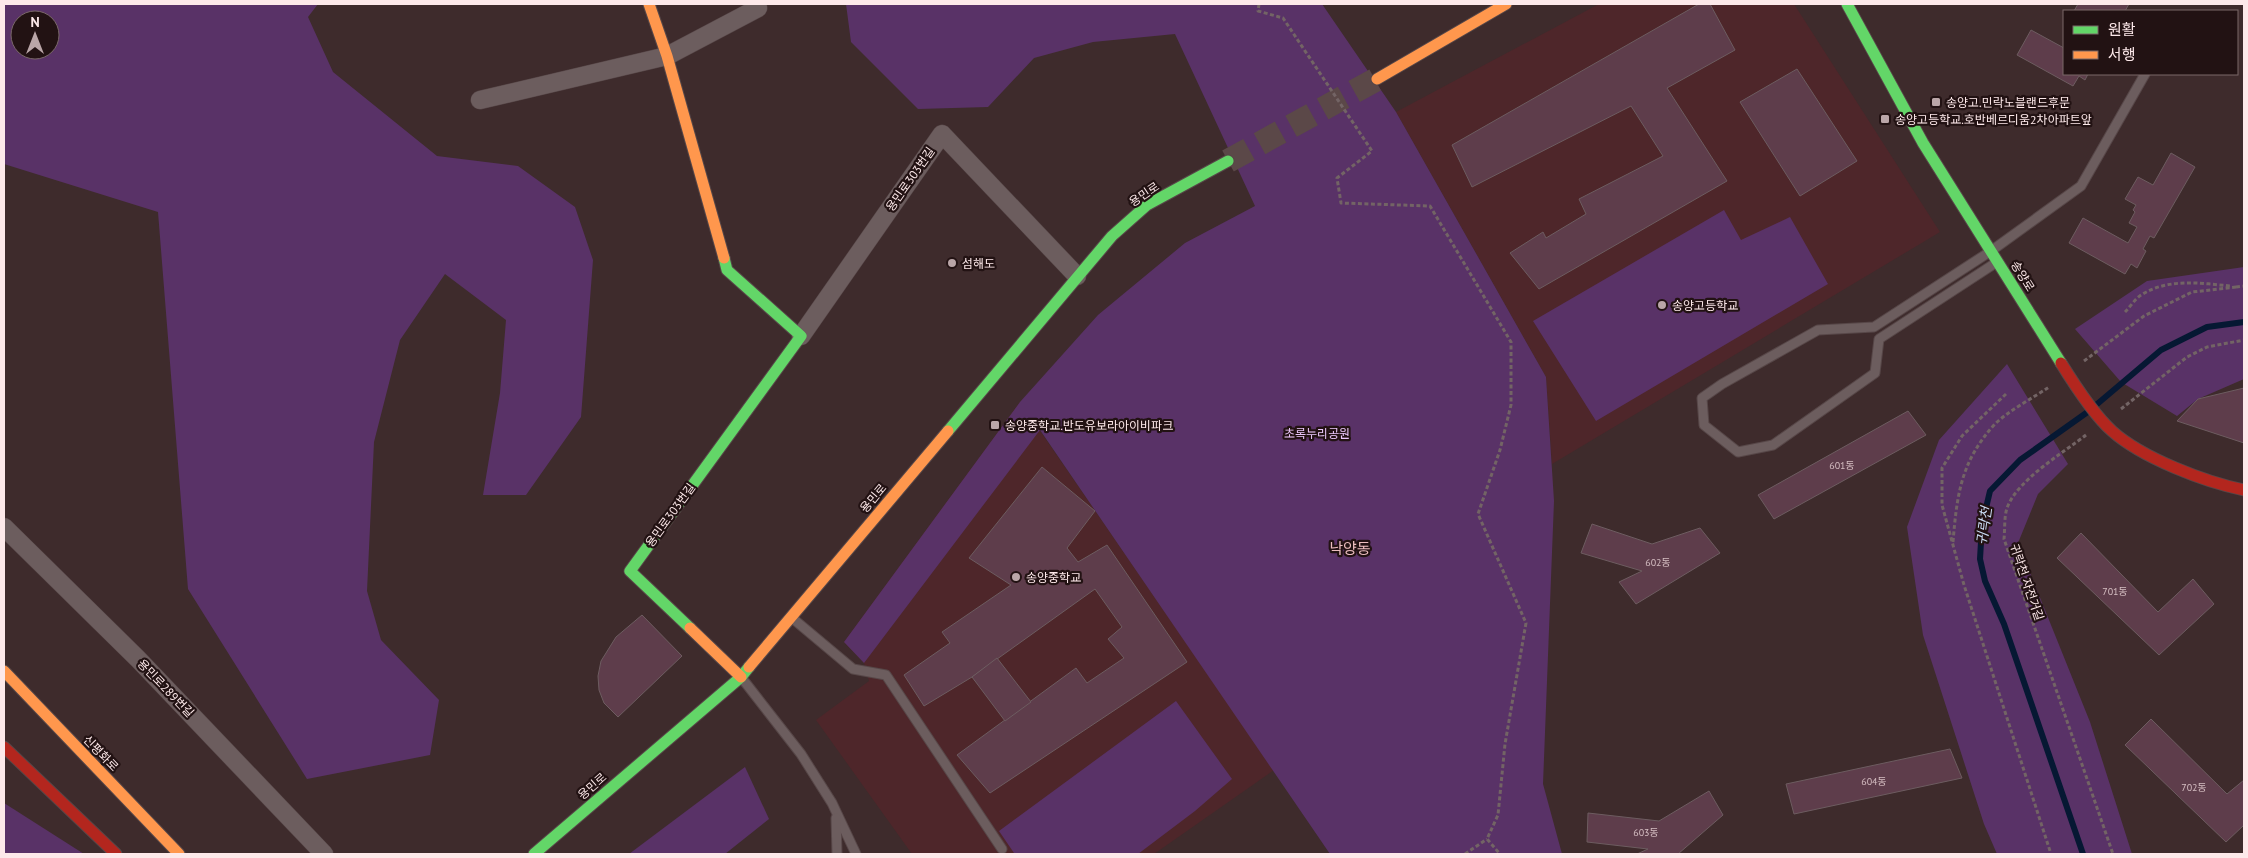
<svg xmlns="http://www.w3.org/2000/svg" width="2248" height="858" font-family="'PT Sans','Noto Sans KR',sans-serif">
<rect width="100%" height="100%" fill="#3e2b2c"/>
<g fill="#4e262a">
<path d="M 1599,4 L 1794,4 L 1940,232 L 1552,464 L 1546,377 L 1396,112 Z"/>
<path d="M 1020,402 L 1274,770 L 1154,854 L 912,854 L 816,720 L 869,681 L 864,663 L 844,642 Z"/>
</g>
<g fill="#593267" fill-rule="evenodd">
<path d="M 4,4 L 318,4 L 308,17 L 333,72 L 437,156 L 518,166 L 575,207 L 593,260 L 581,417 L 526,495 L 483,495 L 500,393 L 506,320 L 445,274 L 400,340 L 374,442 L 367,591 L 381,640 L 439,700 L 430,755 L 307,779 L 188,589 L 158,212 L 4,164 ZM 20,20 L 50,20 L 50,50 L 20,50 Z"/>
<path d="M 846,4 L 1322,4 L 1396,112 L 1546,377 L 1554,501 L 1543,784 L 1562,854 L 1330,854 L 1040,430 L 864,663 L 844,642 L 1020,402 L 1098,315 L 1185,243 L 1255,206 L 1175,34 L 1093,42 L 1034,58 L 988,107 L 918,109 L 851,42 Z"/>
<path d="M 1724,210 L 1741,240 L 1790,217 L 1828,284 L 1596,421 L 1533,321 Z"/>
<path d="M 2244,267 L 2244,379 L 2198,399 L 2177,416 L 2121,382 L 2075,329 L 2147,281 Z"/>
<path d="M 2007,364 L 2068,464 L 2038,494 L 2018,543 L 2090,722 L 2132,854 L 1997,854 L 1984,824 L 1923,635 L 1907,527 L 1939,440 Z"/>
<path d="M 1176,701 L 1232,779 L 1195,811 L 1138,854 L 1013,854 L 1014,853 L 999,831 Z"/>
<path d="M 745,767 L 769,819 L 725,854 L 629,854 Z"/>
<path d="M 4,803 L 84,854 L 4,854 Z"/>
</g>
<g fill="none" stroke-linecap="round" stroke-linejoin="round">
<g stroke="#061833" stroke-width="6">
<path d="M 2096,405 L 2161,350 L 2207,327 L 2244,322"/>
<path d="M 2083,854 L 2004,624 L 1985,581 L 1980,559 L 1982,525 L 1990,491 L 2020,460 L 2089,411"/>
</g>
</g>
<g fill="#5e3d4b" stroke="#6d5c60">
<path d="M 1699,4 L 1710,4 L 1735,50 L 1667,88 L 1727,181 L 1539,289 L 1510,253 L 1543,232 L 1546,238 L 1586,214 L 1579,199 L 1663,156 L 1631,106 L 1472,187 L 1452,145 Z"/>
<path d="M 2078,4 L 2129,4 L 2125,11 L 2074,11 Z"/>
<path d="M 2031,30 L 2064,48 L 2064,74 L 2088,74 L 2085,80 L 2079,76 L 2073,86 L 2017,55 Z"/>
<path d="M 1797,69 L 1857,161 L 1800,196 L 1740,102 Z"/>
<path d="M 2171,153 L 2195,167 L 2154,238 L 2150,236 L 2143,249 L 2146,251 L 2137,268 L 2131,264 L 2125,274 L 2069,243 L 2083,218 L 2128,243 L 2137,227 L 2129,223 L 2135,212 L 2133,210 L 2136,205 L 2125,199 L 2138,177 L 2153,185 Z"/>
<path d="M 2244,388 L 2244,443 L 2177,421 L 2198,399 Z"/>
<path d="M 1908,411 L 1926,435 L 1774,519 L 1758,495 Z"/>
<path d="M 1042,467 L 1095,511 L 1067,548 L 1078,562 L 1107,545 L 1187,662 L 990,793 L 957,755 L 1076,668 L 1087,683 L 1124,658 L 1108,639 L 1122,627 L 1095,589 L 972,677 L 924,706 L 904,675 L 950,643 L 942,632 L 1011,585 L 969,558 Z"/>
<path d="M 1592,524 L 1652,544 L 1700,528 L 1720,553 L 1636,604 L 1619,582 L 1642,571 L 1581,553 Z"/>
<path d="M 2081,533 L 2158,612 L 2193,579 L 2214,604 L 2159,655 L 2057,558 Z"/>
<path d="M 642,615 L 682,656 L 618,717 L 604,703 L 599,690 L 598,676 L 601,661 L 616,637 Z"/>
<path d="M 997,658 L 1031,702 L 1005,721 L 972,677 Z"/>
<path d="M 2151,719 L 2227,794 L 2244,780 L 2244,825 L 2226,842 L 2125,745 Z"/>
<path d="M 1950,749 L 1962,778 L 1794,814 L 1786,784 Z"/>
<path d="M 1709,791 L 1723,815 L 1678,854 L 1637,854 L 1648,849 L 1587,842 L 1588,813 L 1659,821 Z"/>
</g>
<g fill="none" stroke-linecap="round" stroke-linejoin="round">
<path stroke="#5b4848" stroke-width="24" stroke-dasharray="24 12" stroke-linecap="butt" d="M 1228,161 L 1377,79"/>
<defs>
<g id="lane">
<path d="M 1997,262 L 1879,339 L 1875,373 L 1773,445 L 1738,452 L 1704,425 L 1702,398 L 1722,384 L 1818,330 L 1874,327 L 1991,251 L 2081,186 L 2145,74"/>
<path d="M 791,617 L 853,669 L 886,675 L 1002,849"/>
<path d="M 741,677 L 801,754 L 832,803 L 856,854"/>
<path d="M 836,818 L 837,854"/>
</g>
<g id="street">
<path d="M 480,100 L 667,56 L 758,8"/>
<path d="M 801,336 L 942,134 L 1077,276"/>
<path d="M 4,527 L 138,659 L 324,854"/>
</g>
<g id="fast">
<path d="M 1847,4 L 1923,143 L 2061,363"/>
<path d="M 948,431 L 1112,236 L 1147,205 L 1228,161"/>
<path d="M 690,628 L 630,571 L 801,336 L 727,270 L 724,258"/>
<path d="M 534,854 L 741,677 L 749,667"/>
</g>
<g id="slow">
<path d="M 649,4 L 667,56 L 724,258"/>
<path d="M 1377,79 L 1506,4"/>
<path d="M 690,628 L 741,677"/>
<path d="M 749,667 L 948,431"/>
<path d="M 4,671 L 179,854"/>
</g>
<g id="jam">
<path d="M 2061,363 C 2074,384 2094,415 2112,431 C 2142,458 2205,482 2244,490"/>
<path d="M 4,747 L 116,854"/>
</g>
</defs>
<use href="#lane" stroke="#574748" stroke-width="11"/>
<use href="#street" stroke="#574748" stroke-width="19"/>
<use href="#fast" stroke="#574748" stroke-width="13"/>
<use href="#slow" stroke="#574748" stroke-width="13"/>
<use href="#jam" stroke="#574748" stroke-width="13"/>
<g stroke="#736465" stroke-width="3" stroke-dasharray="4 2.5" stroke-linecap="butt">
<path d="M 1259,4 L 1258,11 L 1283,18 L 1372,151 L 1337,178 L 1341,203 L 1430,206 L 1511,342 L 1511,405 L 1500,450 L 1478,514 L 1526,623 L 1505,744 L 1498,815 L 1487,839 L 1500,854"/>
<path d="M 2236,287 L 2244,286"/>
<path d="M 2125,312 C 2130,307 2135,299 2141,295 C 2168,278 2200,283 2230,286"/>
<path d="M 2084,361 L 2144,316 L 2192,292 L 2237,287"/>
<path d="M 2006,394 L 1962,436 L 1942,468 L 1942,505 L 1964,585 L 2051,854"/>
<path d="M 2121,409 L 2187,357 L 2207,347 L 2244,340"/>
<path d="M 2086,435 C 2063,453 2017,480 2007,508 C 2004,517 2005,530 2004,539 L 2113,854"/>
<path d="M 1953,542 C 1957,494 1961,461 1995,424 C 2008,411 2033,398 2049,387"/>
<path d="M 1465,854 L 1487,839"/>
</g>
<use href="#lane" stroke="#6c5d5e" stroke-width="9"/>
<use href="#street" stroke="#6c5d5e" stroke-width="18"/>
<use href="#fast" stroke="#63d668" stroke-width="11"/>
<use href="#slow" stroke="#ff974d" stroke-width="11"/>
<use href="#jam" stroke="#b3261e" stroke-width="11"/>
</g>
<g fill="#baa6a8" stroke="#221213" stroke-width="2">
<rect x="1931" y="97" width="10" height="10" rx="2.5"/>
<rect x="1880" y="114" width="10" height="10" rx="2.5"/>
<circle cx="952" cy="263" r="5"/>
<circle cx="1662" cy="305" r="5"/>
<rect x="990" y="420" width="10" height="10" rx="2.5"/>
<circle cx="1016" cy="577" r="5"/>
</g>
<g text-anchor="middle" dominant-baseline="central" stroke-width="4.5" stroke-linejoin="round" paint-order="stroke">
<g font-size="10" fill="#d5bec2">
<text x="1842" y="465">601동</text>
<text x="1658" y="562">602동</text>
<text x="2115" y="591">701동</text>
<text x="1874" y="781">604동</text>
<text x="2194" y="787">702동</text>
<text x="1646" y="832">603동</text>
</g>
<g font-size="12" fill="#fde9ea" stroke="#221213" text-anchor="start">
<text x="1946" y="102">송양고.민락노블랜드후문</text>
<text x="1895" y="119">송양고등학교.호반베르디움2차아파트앞</text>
<text x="962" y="263">섬해도</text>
<text x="1672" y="305">송양고등학교</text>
<text x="1005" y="425">송양중학교.반도유보라아이비파크</text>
<text x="1026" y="577">송양중학교</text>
</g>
<g font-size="12" fill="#fde9ea" stroke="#221213">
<text transform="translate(910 179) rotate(-55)">용민로303번길</text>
<text transform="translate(1144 194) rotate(-34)">용민로</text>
<text transform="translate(2023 276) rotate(58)">송양로</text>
<text transform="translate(873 498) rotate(-50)">용민로</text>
<text transform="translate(670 515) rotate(-54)">용민로303번길</text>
<text transform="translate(2027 582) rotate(71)">귀락천 자전거길</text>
<text transform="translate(166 688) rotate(46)">용민로289번길</text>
<text transform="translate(101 753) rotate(46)">신평화로</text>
<text transform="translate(592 786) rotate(-41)">용민로</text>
</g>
<g font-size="12" fill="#eac7fa" stroke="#221213">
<text x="1317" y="433">초록누리공원</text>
</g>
<g font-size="14" font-style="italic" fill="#cadcf4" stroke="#221213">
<text transform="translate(1984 526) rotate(-82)">귀락천</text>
</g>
<g font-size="15" fill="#ecbdbf" stroke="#221213">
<text x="1350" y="548">낙양동</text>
</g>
</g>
<rect width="2248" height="858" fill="none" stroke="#fde9ea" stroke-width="10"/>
<rect x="2063" y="10" width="175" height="65" fill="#221213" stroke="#7a6869"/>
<rect x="2073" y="26" width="25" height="8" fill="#63d668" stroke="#7a6869"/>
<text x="2108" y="35" font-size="15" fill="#fde9ea">원활</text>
<rect x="2073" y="51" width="25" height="8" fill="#ff974d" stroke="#7a6869"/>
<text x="2108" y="60" font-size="15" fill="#fde9ea">서행</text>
<g transform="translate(35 35)"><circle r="24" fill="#221213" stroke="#7a6869"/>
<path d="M0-4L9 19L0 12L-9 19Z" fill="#baa6a8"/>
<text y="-8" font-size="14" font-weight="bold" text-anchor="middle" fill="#fde9ea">N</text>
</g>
</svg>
